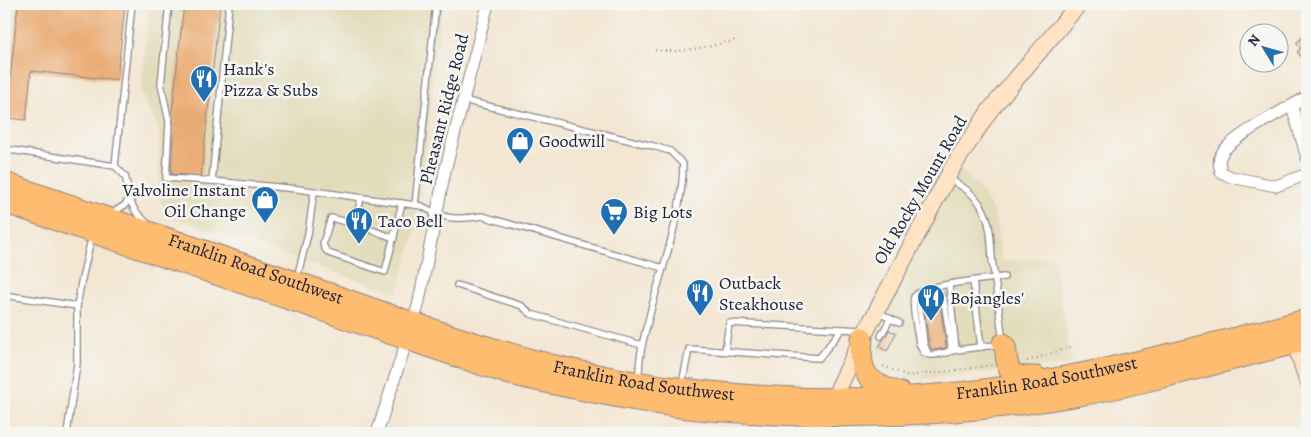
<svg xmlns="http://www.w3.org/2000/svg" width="1311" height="437" font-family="Alegreya,serif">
<rect width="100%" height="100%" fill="#f6f6f2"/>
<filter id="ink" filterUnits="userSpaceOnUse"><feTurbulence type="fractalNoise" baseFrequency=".02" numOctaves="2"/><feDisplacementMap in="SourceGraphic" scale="10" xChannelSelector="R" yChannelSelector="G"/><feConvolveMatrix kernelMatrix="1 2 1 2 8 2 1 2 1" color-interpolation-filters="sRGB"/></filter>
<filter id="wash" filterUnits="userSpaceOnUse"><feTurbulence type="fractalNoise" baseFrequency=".0096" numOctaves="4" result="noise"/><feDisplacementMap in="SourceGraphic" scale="20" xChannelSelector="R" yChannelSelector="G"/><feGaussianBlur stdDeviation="1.12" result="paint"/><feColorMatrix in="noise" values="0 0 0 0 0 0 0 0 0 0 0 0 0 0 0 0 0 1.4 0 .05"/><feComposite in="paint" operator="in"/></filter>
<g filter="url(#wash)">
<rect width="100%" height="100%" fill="#f3e6d2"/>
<g fill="#e2dcba">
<path d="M 150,4 L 442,4 L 421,193 L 413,239 L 397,293 L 171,217 L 160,202 L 159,131 L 141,92 Z"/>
<path d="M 960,168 L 980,189 L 994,213 L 1002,262 L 1053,256 L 1072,364 L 907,381 L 892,380 L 874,370 L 869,347 L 876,323 Z"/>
</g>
<g id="blocks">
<g fill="#eaac75">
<path d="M 18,4 L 125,4 L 117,80 L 31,71 L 26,120 L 6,118 Z"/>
<path d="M 184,4 L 220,4 L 201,176 L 171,174 L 174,122 L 172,112 Z"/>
<path d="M 1303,37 L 1307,41 L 1307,63 L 1297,52 L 1301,48 L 1296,43 Z"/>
<path d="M 940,305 L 946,345 L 946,348 L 932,350 L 929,343 L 924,307 Z"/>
<path d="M 889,330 L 896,333 L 887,351 L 879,347 Z"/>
</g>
</g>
</g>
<g filter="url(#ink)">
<use href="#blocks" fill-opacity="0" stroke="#8a8486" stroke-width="1"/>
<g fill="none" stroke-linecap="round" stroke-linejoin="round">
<defs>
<g id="lane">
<path d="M 169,4 L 161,84 L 169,122 L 166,178 L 212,181"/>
<path d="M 229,4 L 212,181 L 298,189 L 422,206 C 445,220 455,220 482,216 L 663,268"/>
<path d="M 463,100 L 653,146 L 670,151 L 683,164 C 683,209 664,263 652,306 C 646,330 638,353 639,378"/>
<path d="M 4,149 L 115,166 L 132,4"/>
<path d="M 115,166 L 125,176 L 128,188 L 129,199 L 136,212 L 147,223"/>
<path d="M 949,179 C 963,186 976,195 983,209 C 991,223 991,243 992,259 C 996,287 1000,315 1003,344 L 956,350 L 934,355 L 929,355 L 923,352 L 919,343 C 918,334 911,305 914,297 C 921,284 989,279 1004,277"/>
<path d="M 361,198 L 355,224 L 331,218 L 323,243 C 324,249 326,251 331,254 L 385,272 L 402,203"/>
<path d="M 415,205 L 436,4"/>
<path d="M 112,213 L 125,205 L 129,199"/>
<path d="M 355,224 L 394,238"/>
<path d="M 297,278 L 308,234 L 314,192"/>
<path d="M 973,281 L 981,347"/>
<path d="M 949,284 L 956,350"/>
<path d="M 457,285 L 522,306 L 531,314 L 642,345"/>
<path d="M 4,295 L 77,306"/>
<path d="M 877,312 L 899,323"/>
<path d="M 881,336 L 890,319"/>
<path d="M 725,351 L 729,323 L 842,329"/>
<path d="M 928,353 L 924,344 L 919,301 C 923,293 933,291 941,295 L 944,301 L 951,345 L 950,350 L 947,353"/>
<path d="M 682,384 L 689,349 L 819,358 L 842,329 L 862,330"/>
<path d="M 67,433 L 77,364 L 77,306 L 81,283 L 92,235"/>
</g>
<g id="street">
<path d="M 1307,97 C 1289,107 1231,137 1222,153 C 1218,159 1219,165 1221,172 L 1231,177 L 1276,186 L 1307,174"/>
<path d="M 1292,106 L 1307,158"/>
<path d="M 377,433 L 418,306 L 445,171 L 488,4"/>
</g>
<g id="secondary">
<path d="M 1291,332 L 1307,379"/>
<path d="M 832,409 L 839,387 L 866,331 L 954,165 L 990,110 L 1079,4"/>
</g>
<g id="highway">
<path id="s1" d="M 4,183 C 102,216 200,249 298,283 C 383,312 467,344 555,366 C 676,395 813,405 937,395 C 1063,384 1185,351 1307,320"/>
<path d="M 4,202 L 510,374 C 567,387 623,399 681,407 C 712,411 743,412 774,414 C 875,419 975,413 1074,396 C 1153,382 1230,359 1307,340"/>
<path d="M 862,338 C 858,374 867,383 900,393"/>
<path d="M 1003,344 C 1006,348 1006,350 1006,355 C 1009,378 1016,377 1036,377"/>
</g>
</defs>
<use href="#lane" stroke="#8a8486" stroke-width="8"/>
<use href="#street" stroke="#8a8486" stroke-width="13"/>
<use href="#secondary" stroke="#8a8486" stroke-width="18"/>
<use href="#highway" stroke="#8a8486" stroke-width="23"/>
<g stroke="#8a8486" stroke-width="2" stroke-dasharray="1 4" stroke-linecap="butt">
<path d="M 655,50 C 682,54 707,46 734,41 L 734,38"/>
<path d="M 1027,361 L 1071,347"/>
<path d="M 883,366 L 908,376 L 950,371 L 993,365"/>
</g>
<use href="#lane" stroke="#fff" stroke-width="5.5"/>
<use href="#street" stroke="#fff" stroke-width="11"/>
<use href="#secondary" stroke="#fee4c5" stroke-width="16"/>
<use href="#highway" stroke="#fdbc6f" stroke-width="21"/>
</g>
</g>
<defs>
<symbol id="restaurant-pin" viewBox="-11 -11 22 30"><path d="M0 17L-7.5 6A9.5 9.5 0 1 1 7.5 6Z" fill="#1f6fb2" stroke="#f6f6f2"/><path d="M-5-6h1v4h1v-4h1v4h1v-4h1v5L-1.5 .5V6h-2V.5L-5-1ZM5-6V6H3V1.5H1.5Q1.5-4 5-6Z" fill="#fff"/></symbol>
<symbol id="shop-pin" viewBox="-11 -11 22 30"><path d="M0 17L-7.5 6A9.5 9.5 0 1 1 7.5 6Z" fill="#1f6fb2" stroke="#f6f6f2"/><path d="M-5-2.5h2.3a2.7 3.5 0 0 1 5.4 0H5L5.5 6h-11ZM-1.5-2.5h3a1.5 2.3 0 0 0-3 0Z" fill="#fff"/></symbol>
<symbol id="supermarket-pin" viewBox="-11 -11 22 30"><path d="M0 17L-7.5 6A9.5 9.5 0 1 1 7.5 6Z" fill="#1f6fb2" stroke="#f6f6f2"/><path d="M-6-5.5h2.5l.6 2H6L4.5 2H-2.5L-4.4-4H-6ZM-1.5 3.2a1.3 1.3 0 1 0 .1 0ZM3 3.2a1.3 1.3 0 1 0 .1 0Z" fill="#fff"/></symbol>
</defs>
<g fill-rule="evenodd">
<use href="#restaurant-pin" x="188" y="63" width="32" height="43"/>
<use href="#shop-pin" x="504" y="125" width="32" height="43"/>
<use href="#shop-pin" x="249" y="184" width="32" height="43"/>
<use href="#supermarket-pin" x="598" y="196" width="32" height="43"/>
<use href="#restaurant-pin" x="343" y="205" width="32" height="43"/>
<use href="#restaurant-pin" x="684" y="277" width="32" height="43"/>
<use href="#restaurant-pin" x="915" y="282" width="32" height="43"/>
</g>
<g text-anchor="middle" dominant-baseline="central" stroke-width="5" stroke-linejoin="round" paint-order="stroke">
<g font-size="18" fill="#22223b" stroke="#f6f6f2" text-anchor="start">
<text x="223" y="69">Hank's<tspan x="223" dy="21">Pizza &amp; Subs</tspan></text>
<text x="539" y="141">Goodwill</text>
<text x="246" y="190" text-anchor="end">Valvoline Instant<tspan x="246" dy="21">Oil Change</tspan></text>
<text x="633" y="212">Big Lots</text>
<text x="378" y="221">Taco Bell</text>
<text x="719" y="283">Outback<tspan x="719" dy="21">Steakhouse</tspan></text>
<text x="950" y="298">Bojangles'</text>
</g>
<g font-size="18" fill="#22223b" stroke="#f6f6f2">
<text transform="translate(444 109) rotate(-76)">Pheasant Ridge Road</text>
<text transform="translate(920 190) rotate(-60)">Old Rocky Mount Road</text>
<text stroke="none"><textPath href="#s1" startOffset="266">Franklin Road Southwest</textPath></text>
<text stroke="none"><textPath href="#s1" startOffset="1076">Franklin Road Southwest</textPath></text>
<text stroke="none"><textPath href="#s1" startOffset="671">Franklin Road Southwest</textPath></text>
</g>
</g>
<rect width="1311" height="437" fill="none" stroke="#f6f6f2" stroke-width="20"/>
<g transform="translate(1264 48) rotate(307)"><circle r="24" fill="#f6f6f2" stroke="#a1a1a9"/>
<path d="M0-4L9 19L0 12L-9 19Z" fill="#1f6fb2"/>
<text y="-8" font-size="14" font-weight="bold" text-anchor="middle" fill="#22223b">N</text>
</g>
</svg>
